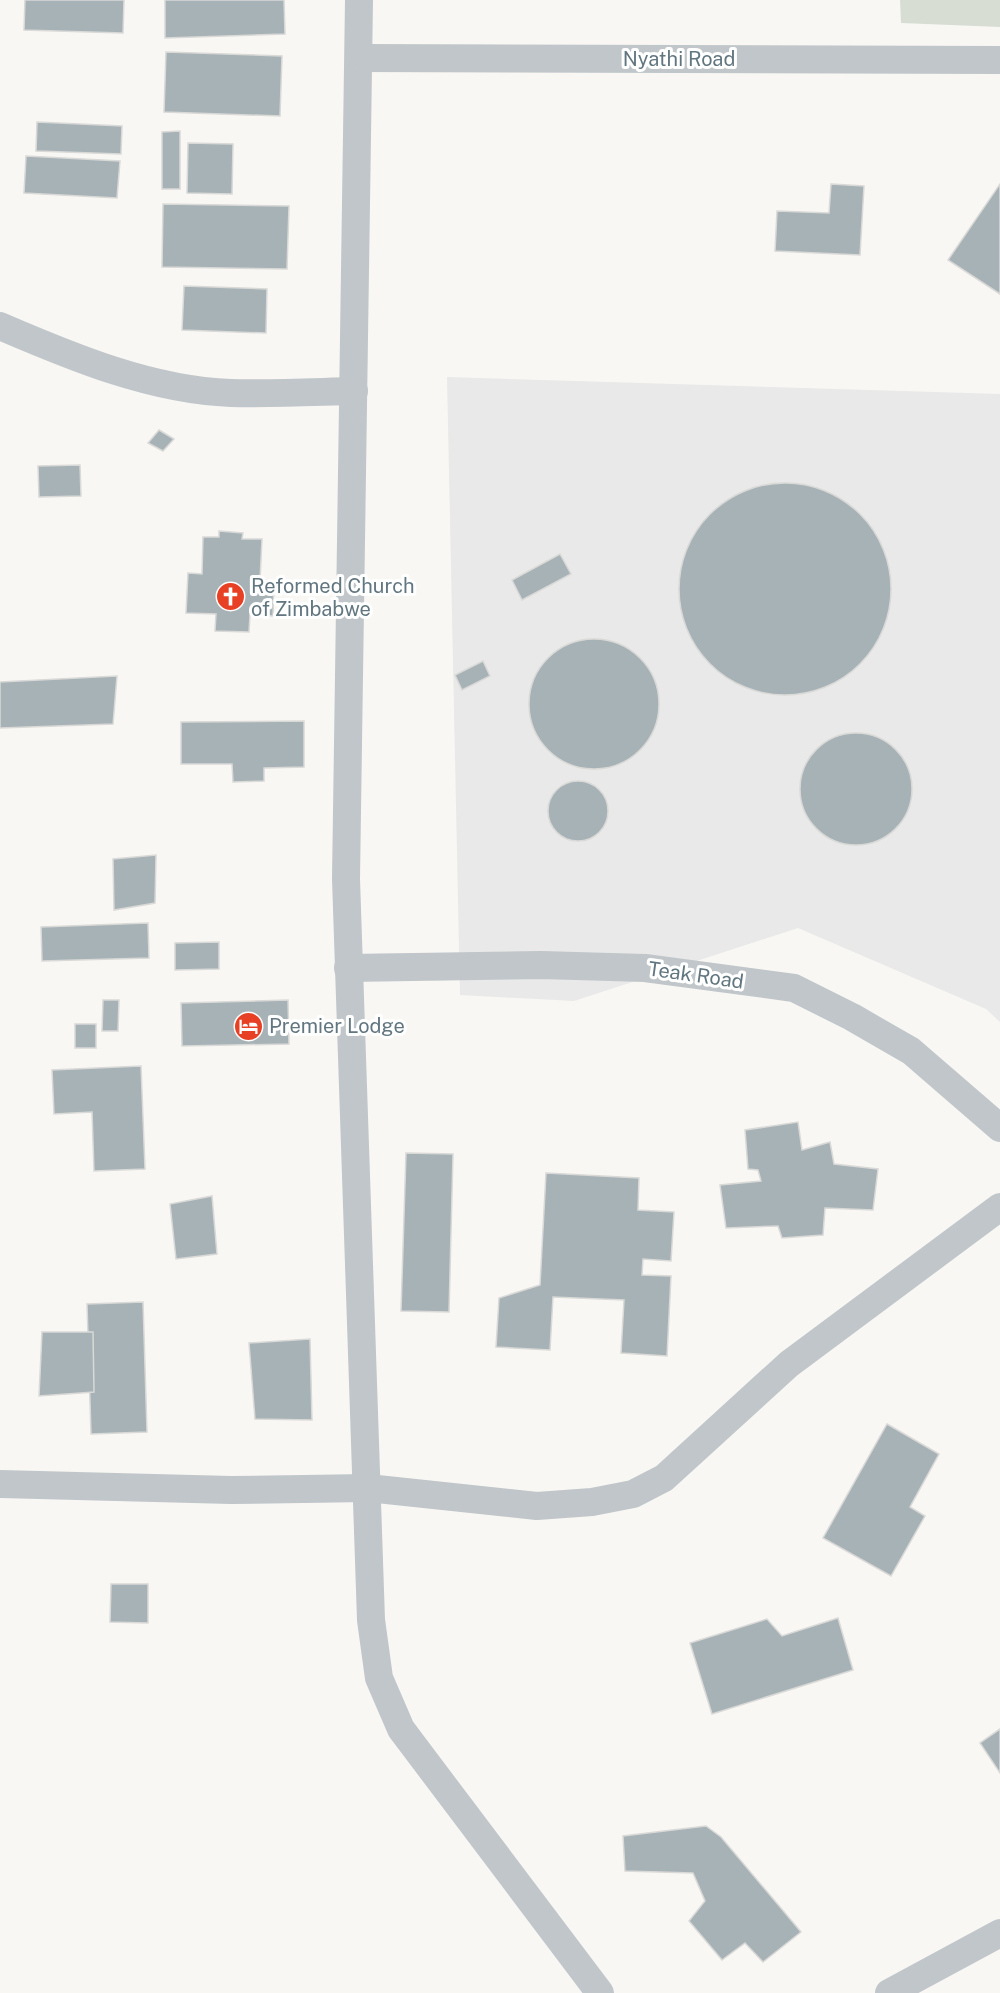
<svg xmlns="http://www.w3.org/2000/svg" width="1000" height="1993" font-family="'Public Sans',sans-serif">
<rect width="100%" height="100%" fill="#f8f7f4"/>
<path fill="#e8e9e8" d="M 447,377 L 1000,394 L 1000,1022 L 986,1009 L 798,928 L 574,1001 L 460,995 Z"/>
<path fill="#d8ddd3" d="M 900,0 L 1000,0 L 1000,27 L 901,23 Z"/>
<g fill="#a7b2b6" stroke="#d9d9d7" stroke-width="1.5">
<path d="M 25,0 L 124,0 L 123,33 L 24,30 Z"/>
<path d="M 165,0 L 284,0 L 285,34 L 165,38 Z"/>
<path d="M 166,52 L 282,56 L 280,116 L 164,112 Z"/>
<path d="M 37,122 L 122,126 L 121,154 L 36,151 Z"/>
<path d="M 180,131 L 180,189 L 162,189 L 162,132 Z"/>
<path d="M 188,143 L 233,144 L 232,194 L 187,193 Z"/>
<path d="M 26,156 L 120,161 L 117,198 L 24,193 Z"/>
<path d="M 831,184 L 864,186 L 860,255 L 775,251 L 777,211 L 829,213 Z"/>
<path d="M 1000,184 L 1000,294 L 948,260 Z"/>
<path d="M 163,204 L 289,206 L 287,269 L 162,267 Z"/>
<path d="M 184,286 L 267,289 L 266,333 L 182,330 Z"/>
<path d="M 159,430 L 174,439 L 163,451 L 148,443 Z"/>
<path d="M 80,465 L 81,496 L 39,497 L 38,466 Z"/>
<circle cx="785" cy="589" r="106"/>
<path d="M 219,531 L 243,533 L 242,539 L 262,539 L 260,580 L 274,581 L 273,616 L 250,615 L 249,632 L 215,631 L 216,614 L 186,613 L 188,573 L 202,574 L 203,537 L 219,537 Z"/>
<path d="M 560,554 L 571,574 L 522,600 L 512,580 Z"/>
<circle cx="594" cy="704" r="65"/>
<path d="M 483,661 L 490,676 L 462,690 L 455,675 Z"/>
<path d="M 117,676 L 113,724 L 0,728 L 0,682 Z"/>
<path d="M 304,721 L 304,767 L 264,768 L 264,781 L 233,782 L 232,764 L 181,764 L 181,722 Z"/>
<circle cx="856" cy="789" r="56"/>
<circle cx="578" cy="811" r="30"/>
<path d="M 156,855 L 155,903 L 114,910 L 113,859 Z"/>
<path d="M 148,923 L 149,958 L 42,961 L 41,927 Z"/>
<path d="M 219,942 L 219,969 L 175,970 L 175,943 Z"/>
<path d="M 103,1000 L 119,1000 L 118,1031 L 102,1031 Z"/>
<path d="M 288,1000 L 289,1044 L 182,1046 L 181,1003 Z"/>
<rect x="75" y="1024" width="21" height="24"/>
<path d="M 141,1066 L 145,1169 L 94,1171 L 92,1112 L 54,1114 L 52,1070 Z"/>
<path d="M 798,1122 L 802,1150 L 830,1142 L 834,1164 L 878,1169 L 873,1210 L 825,1208 L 823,1235 L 782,1238 L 778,1226 L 726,1228 L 720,1185 L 761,1181 L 758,1170 L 748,1169 L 745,1130 Z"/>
<path d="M 406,1153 L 453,1154 L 449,1312 L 401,1311 Z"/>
<path d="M 546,1173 L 639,1178 L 638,1210 L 674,1212 L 671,1261 L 643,1259 L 642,1275 L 671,1276 L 667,1356 L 621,1353 L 624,1300 L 553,1297 L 550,1350 L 496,1347 L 499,1298 L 540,1285 Z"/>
<path d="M 212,1196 L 217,1254 L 176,1259 L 170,1204 Z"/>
<path d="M 143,1302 L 147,1432 L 91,1434 L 87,1304 Z"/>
<path d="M 42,1332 L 93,1332 L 94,1392 L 39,1396 Z"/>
<path d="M 310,1339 L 312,1420 L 255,1419 L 249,1343 Z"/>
<path d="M 887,1424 L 939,1454 L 910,1507 L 925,1516 L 891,1576 L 823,1538 Z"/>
<path d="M 111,1584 L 148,1584 L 148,1623 L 110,1622 Z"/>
<path d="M 838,1618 L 853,1670 L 712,1714 L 690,1643 L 767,1619 L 782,1636 Z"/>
<path d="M 1000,1729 L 1000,1773 L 980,1743 Z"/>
<path d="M 706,1826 L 721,1837 L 801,1932 L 763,1962 L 745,1943 L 722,1960 L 689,1921 L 705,1901 L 693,1873 L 625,1871 L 623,1836 Z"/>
</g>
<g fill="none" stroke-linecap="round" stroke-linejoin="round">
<g stroke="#c0c6c9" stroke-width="28">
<path d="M 359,0 L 346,879 L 371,1620 L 379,1678 L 401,1729 L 600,1993"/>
<path d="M 359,58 L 1000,60"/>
<path d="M 0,326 C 72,357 151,390 231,393 C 272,394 313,392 354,391"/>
<path d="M 348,968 L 541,965 L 645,968 L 794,988 L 852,1017 L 911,1051 L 1000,1128"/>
<path d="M 0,1484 L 231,1490 L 368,1488 L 537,1506 L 592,1502 L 633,1494 L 664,1478 L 789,1364 L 1000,1207"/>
<path d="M 889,1993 L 1000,1933"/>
</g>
</g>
<defs>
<symbol id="church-disc" viewBox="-11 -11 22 22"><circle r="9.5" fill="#e74025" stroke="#fff"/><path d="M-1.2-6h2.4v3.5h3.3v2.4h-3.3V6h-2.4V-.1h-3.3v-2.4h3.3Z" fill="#fff"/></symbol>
<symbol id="hotel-disc" viewBox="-11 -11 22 22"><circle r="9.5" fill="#e74025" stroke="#fff"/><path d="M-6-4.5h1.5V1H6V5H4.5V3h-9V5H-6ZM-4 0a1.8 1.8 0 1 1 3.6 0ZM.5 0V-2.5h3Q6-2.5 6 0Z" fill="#fff"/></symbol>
</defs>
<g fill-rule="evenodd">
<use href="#church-disc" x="214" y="580" width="33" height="33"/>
<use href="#hotel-disc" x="232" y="1010" width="33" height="33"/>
</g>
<g text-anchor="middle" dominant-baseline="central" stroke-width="6" stroke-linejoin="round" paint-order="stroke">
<g font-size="20" fill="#627680" stroke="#fff">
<text x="679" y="59">Nyathi Road</text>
<text transform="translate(696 975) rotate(8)">Teak Road</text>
</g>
<g font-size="20" fill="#627680" stroke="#fff" text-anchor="start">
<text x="251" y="586">Reformed Church<tspan x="251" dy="23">of Zimbabwe</tspan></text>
<text x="269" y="1026">Premier Lodge</text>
</g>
</g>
</svg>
